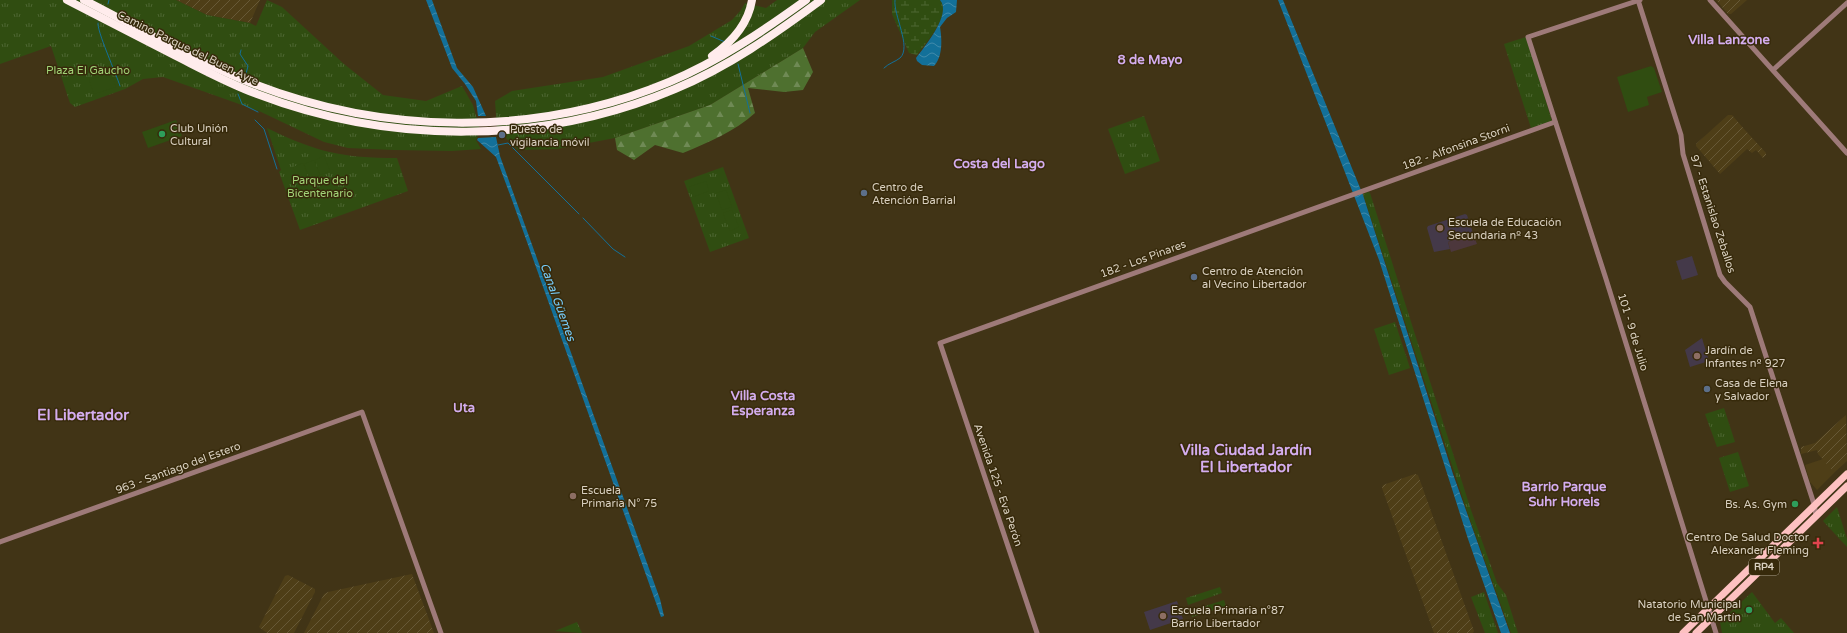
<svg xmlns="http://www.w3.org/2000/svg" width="1847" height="633" font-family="'Varela Round',sans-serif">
<defs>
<pattern id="industrial-furrows" width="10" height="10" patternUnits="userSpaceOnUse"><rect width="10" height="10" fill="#4e3e17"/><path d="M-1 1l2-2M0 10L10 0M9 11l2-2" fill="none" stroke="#675937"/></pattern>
<pattern id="grass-tufts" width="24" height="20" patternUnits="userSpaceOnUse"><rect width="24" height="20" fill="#304d11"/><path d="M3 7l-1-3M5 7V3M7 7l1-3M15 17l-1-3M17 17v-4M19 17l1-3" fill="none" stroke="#4d6632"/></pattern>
<pattern id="forest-firs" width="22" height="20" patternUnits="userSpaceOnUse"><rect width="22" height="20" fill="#4e702f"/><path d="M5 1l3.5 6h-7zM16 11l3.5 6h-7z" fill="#6f8a55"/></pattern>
<pattern id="wetland-marsh" width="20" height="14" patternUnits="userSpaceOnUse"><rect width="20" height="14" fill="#304d11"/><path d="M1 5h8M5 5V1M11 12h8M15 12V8" fill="none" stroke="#4d6632"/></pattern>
<pattern id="water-waves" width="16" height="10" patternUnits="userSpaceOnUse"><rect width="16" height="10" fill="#137099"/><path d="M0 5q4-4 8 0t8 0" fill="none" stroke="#408aaa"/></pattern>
</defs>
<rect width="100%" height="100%" fill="#413416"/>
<path fill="#4e3e17" d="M 1823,459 L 1833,470 L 1836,471 L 1817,490 L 1810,482 L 1805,465 Z"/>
<g fill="url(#industrial-furrows)">
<path d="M 176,0 L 260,0 L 250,23 L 207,15 Z"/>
<path d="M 1716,0 L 1747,0 L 1731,14 L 1728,14 Z"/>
<path d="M 1728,115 L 1732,115 L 1744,129 L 1766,153 L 1766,155 L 1763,158 L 1756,150 L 1752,153 L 1747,149 L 1720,174 L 1696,146 L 1696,144 Z"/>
<path d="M 1846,415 L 1847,461 L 1836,471 L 1833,471 L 1818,454 L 1817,450 L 1801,454 L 1801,447 L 1815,443 Z"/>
<path d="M 1415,474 L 1418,475 L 1474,631 L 1473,633 L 1434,633 L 1382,488 L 1383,485 Z"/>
<path d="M 412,574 L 434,633 L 304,633 L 324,594 L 328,592 Z"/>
<path d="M 288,575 L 315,589 L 315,592 L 294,633 L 267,633 L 259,627 L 285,576 Z"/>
</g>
<g fill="#443949">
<path d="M 1465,214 L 1467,215 L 1473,233 L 1448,242 L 1450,249 L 1434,252 L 1427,228 L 1428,226 Z"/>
<path d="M 1692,256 L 1698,275 L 1682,280 L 1676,261 Z"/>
<path d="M 1702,338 L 1709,361 L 1690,367 L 1685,350 Z"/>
<path d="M 1177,601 L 1183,619 L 1150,630 L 1144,612 Z"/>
</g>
<path fill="#4c373c" d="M 1473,233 L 1477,244 L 1451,252 L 1448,242 Z"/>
<g fill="url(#grass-tufts)">
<path d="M 0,0 L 176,0 L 207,15 L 250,23 L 256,26 L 267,0 L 282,7 L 344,64 L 383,95 L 426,101 L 462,86 L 473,105 L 480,130 L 476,140 L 481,149 L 452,151 L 394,150 L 348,148 L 324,142 L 259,111 L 163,77 L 143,79 L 125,89 L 75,107 L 70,103 L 51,46 L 0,64 Z"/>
<path d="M 777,0 L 860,0 L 815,32 L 803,48 L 710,105 L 615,138 L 557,149 L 518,150 L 497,129 L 495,101 L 512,91 L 603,77 L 689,46 L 732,20 L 741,10 L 745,3 L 766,8 Z"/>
<path d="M 1526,37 L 1552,121 L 1531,128 L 1504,44 Z"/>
<path d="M 1144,116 L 1160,161 L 1125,174 L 1108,129 Z"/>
<path d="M 267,128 C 316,152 342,158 397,158 L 408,191 L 300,230 L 279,172 L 281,170 Z"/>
<path d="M 723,167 L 749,238 L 710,252 L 684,181 Z"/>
<path d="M 1368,192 L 1370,193 L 1471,510 L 1497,583 L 1506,595 L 1518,633 L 1511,633 L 1467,511 L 1363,194 Z"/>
<path d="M 1395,322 L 1410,368 L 1389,375 L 1374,329 Z"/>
<path d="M 1724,408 L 1735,442 L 1717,447 L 1705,414 Z"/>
<path d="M 1738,452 L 1749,486 L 1730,492 L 1719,458 Z"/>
<path d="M 1837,507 L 1847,539 L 1847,547 L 1823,521 Z"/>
<path d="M 1220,587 L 1222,593 L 1188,605 L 1186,598 Z"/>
<path d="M 1484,592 L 1498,633 L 1485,633 L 1471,597 Z"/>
<path d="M 1752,592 L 1775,623 L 1781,618 L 1794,633 L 1722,633 L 1720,622 Z"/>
<path d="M 1224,600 L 1226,606 L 1192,617 L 1190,611 Z"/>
<path d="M 577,622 L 582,633 L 555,631 Z"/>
</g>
<path fill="url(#forest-firs)" d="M 803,48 L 813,72 L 803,90 L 784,92 L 748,88 L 755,113 C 734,132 709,142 683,153 L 655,145 L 634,160 L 617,150 L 615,138 L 710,105 Z"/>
<path fill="url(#wetland-marsh)" d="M 892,0 L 940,0 C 952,14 926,43 917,55 L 909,53 L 892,14 Z"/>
<g fill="#304d11">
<path d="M 1651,66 L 1654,68 L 1662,92 L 1647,97 L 1649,105 L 1628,112 L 1617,77 Z"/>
<path d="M 111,73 L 116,87 L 94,94 L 89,80 Z"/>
<path d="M 176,120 L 182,136 L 148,148 L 142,132 Z"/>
<path d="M 324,156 L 330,171 L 320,175 L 315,160 Z"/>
<path d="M 314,160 L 320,175 L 310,179 L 304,164 Z"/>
<path d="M 303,163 L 309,179 L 299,183 L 293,167 Z"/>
<path d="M 706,181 L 709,191 L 693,197 L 689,187 Z"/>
<path d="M 726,190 L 732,207 L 722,210 L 716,193 Z"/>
<path d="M 732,210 L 739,227 L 730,231 L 723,213 Z"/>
</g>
<g fill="url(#water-waves)">
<path d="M 426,0 L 432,0 L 457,68 L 473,87 L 486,116 L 478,116 L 476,101 L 465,84 L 452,68 Z"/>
<path d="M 940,0 L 957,0 L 956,12 L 947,18 L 940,27 C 942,39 943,57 934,66 L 922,65 L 917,61 L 916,58 C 925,46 952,14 940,0 Z"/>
<path d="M 1278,0 L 1283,0 L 1363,195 L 1453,474 L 1510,633 L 1501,633 L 1468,539 L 1379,260 Z"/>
<path d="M 496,137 L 500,156 L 660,599 L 664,616 L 661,617 L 512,200 L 496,157 L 477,140 L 478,138 Z"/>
</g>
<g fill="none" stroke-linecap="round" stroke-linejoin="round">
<g stroke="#137099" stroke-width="1">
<path d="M 108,4 L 109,0"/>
<path d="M 98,23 C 96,29 117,76 120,86"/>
<path d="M 711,36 L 725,42"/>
<path d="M 241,50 L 240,54 L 248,66 L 246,74"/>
<path d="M 738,64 L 750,113"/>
<path d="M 884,68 C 889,63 895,62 900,58 C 912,47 893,15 895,0"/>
<path d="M 238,94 L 242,104 L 258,112"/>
<path d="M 255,120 L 264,129 L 277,169"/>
<path d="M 498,145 L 508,143 L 579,214"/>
<path d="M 583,218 L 613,249 L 625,257"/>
</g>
<g stroke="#9e7a79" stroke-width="5">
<path d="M 1638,0 L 1681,135 L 1683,154 L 1720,275 L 1725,282 L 1750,307 L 1814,504 L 1816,515"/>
<path d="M 1640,0 L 1528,37 L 1606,279 L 1716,633"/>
<path d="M 1710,0 L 1847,153"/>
<path d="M 1773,70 L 1847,3"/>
<path d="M 0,542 L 362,412 L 441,633"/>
<path d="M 1037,633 L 940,343 L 1555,122"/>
</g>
<g stroke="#fdc1c1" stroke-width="7">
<path d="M 1683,633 L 1847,474"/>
<path d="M 1696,633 L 1847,486"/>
</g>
<g stroke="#ffecec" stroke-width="8">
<path d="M 67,0 C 102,18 137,36 172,54 C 200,68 227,83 257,94 C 390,145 543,145 675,89 C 728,67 775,34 821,0"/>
<path d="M 84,0 C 137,27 190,58 244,80 C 379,135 535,138 669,82 C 719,61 763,31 806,0"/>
<path d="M 712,56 C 732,42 748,25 752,0"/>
</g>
</g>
<g fill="#2e9e5b" stroke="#372a0b" stroke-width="1.5">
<circle cx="162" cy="134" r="4"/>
<circle cx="1795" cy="504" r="4"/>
<circle cx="1749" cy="610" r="4"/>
</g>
<g fill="#5c6f8a" stroke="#372a0b" stroke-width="1.5">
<circle cx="502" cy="135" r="4"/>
<circle cx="864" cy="193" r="4"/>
<circle cx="1194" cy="277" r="4"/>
<circle cx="1707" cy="389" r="4"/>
</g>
<g fill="#8d6e63" stroke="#372a0b" stroke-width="1.5">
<circle cx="1440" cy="228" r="4"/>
<circle cx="1697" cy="356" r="4"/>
<circle cx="573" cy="496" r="4"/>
<circle cx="1163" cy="616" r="4"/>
</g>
<path fill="#e0444e" stroke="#372a0b" stroke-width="1.5" d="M1816 537h4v4h4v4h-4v4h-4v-4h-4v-4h4z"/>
<g text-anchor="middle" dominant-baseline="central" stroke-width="3" stroke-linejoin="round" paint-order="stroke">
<rect fill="#372a0b" stroke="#a89e8a" stroke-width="1" x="1749" y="559" width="30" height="16" rx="3"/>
<g font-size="10" font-weight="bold" fill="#d9d0c0">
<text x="1764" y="567">RP4</text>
</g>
<g font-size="11" fill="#d9d0c0" stroke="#372a0b">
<text transform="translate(188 48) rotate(26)">Camino Parque del Buen Ayre</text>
<text transform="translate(1456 147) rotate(-20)">182 - Alfonsina Storni</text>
<text transform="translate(1713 214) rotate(72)">97 - Estanislao Zeballos</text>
<text transform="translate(1143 259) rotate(-20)">182 - Los Pinares</text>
<text transform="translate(1633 332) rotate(73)">101 - 9 de Julio</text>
<text transform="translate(178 468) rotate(-20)">963 - Santiago del Estero</text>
<text transform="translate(998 485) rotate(71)">Avenida 125 - Eva Perón</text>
</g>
<g font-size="11" fill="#a2d478" stroke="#372a0b">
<text x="88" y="70">Plaza El Gaucho</text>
<text x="320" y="180">Parque del<tspan x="320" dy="13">Bicentenario</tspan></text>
</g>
<g font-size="11" fill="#d9d0c0" stroke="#372a0b" text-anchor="start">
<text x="170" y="128">Club Unión<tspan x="170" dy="13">Cultural</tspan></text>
<text x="510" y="129">Puesto de<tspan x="510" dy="13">vigilancia móvil</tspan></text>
<text x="872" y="187">Centro de<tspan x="872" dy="13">Atención Barrial</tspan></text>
<text x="1448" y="222">Escuela de Educación<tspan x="1448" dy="13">Secundaria nº 43</tspan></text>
<text x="1202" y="271">Centro de Atención<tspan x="1202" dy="13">al Vecino Libertador</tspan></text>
<text x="1705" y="350">Jardín de<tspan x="1705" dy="13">Infantes nº 927</tspan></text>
<text x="1715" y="383">Casa de Elena<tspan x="1715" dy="13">y Salvador</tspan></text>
<text x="581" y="490">Escuela<tspan x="581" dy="13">Primaria N° 75</tspan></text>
<text x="1787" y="504" text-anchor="end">Bs. As. Gym</text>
<text x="1809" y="537" text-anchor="end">Centro De Salud Doctor<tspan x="1809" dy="13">Alexander Fleming</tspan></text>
<text x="1741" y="604" text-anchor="end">Natatorio Municipal<tspan x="1741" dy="13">de San Martín</tspan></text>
<text x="1171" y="610">Escuela Primaria n°87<tspan x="1171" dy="13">Barrio Libertador</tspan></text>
</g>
<g font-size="12" font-style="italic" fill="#77ccfa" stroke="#372a0b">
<text transform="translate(558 302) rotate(70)">Canal Güemes</text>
</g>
<g font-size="13" font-weight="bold" fill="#d4adef" stroke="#372a0b">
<text x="1729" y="40">Villa Lanzone</text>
<text x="1150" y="60">8 de Mayo</text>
<text x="999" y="164">Costa del Lago</text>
<text x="763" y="396">Villa Costa<tspan x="763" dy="15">Esperanza</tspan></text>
<text x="464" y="408">Uta</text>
<text x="1564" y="487">Barrio Parque<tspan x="1564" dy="15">Suhr Horeis</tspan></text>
</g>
<g font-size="15" font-weight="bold" fill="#d4adef" stroke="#372a0b">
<text x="83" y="415">El Libertador</text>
<text x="1246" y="450">Villa Ciudad Jardín<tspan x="1246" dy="17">El Libertador</tspan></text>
</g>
</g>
</svg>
